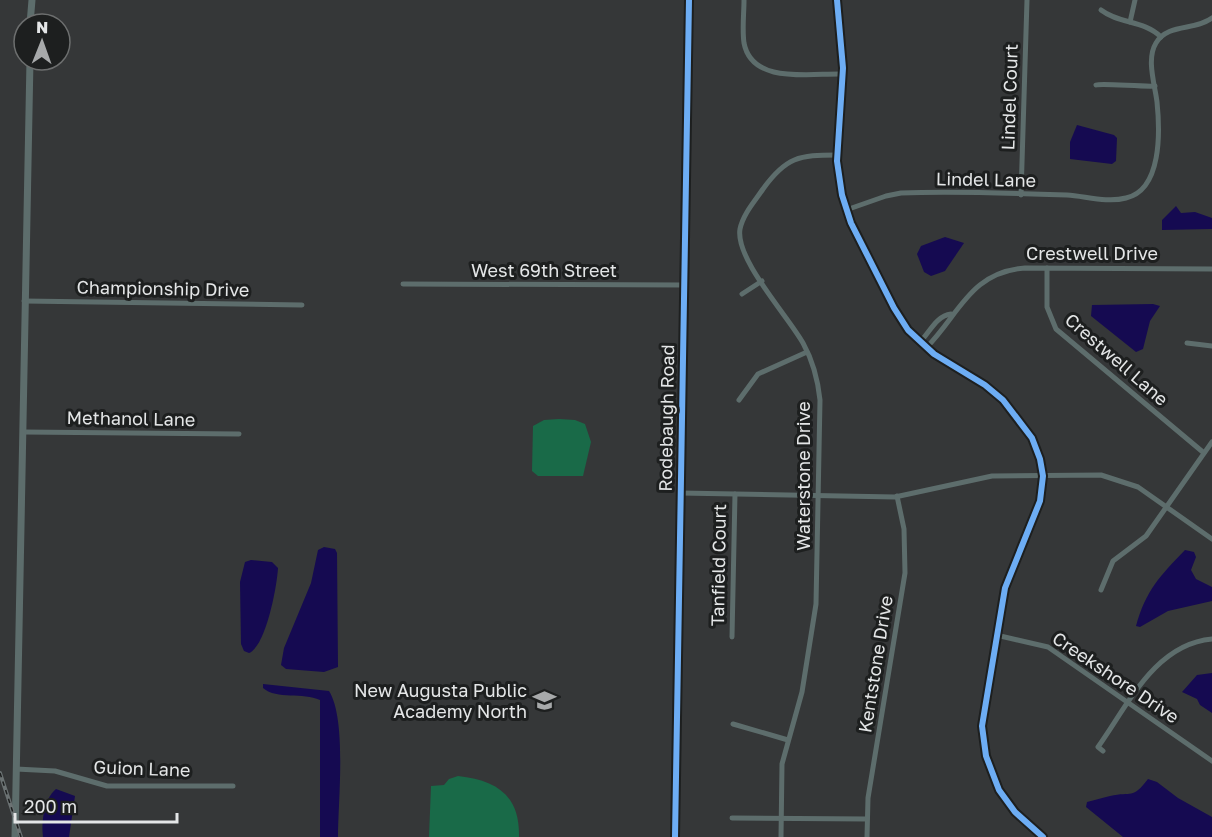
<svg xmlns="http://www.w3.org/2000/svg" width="1212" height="837" font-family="'Golos Text',sans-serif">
<rect width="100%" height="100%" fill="#353738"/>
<g fill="#196a48">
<path d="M 559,419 L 575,420 L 585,424 L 591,442 L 583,476 L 538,476 L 532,471 L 533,426 L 544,420 Z"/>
<path d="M 458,776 C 496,780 520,795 519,837 L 429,837 L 431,786 L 444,785 L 449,779 Z"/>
</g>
<g fill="#150a51">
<path d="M 1077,125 L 1114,135 L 1117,138 L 1116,161 L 1112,164 L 1070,159 L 1070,142 Z"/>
<path d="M 1176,206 L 1181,213 L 1195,212 L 1212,218 L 1212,229 L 1162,230 L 1162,220 Z"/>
<path d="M 945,237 L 964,243 L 945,271 L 931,276 L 924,272 L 917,254 L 921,246 Z"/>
<path d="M 1153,304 L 1160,306 L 1150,321 L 1143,349 L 1136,352 L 1091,316 L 1092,305 Z"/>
<path d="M 324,547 L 335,549 L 337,553 L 338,667 L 324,672 L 286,669 L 281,665 L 284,648 L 311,583 L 318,550 Z"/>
<path d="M 1185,550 L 1194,552 L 1196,557 L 1191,570 L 1196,579 L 1212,587 L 1212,601 L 1168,611 L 1140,627 L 1136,626 C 1146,590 1160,576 1185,550 Z"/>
<path d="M 251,560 L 272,562 L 278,568 C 277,586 266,646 249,653 L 244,651 L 241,644 L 240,582 L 245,562 Z"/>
<path d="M 1212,673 L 1212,713 L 1200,705 L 1197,699 L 1182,692 L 1197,675 Z"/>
<path d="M 263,684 L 329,691 C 347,720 338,801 338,837 L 320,837 L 320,700 C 303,692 277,700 263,688 Z"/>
<path d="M 1148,779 L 1157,782 L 1178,798 L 1212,817 L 1212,837 L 1123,837 L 1086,807 L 1087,802 C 1095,800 1102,798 1110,796 C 1132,791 1132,800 1148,779 Z"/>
<path d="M 56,789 L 75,796 L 69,837 L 43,837 C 41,822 44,799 56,789 Z"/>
</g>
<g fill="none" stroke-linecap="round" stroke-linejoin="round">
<g stroke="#5d6d6c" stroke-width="5">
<path d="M 744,0 C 744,14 742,29 744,43 C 752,85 811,73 843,74"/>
<path d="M 837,0 L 843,68 L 837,161 L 842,195 L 851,223 L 894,308 L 908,330 L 934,354 L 985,385 L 1003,400 L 1032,438 L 1040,459 L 1043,476 L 1040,501 L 1005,588 L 982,726 L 986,756 L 999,790 L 1015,812 L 1043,837"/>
<path d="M 1101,10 C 1119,24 1144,20 1161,37"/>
<path d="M 1130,22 L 1135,0"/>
<path d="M 1096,85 C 1102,83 1143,87 1155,86"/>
<path d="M 1021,195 L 1027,0"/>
<path d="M 846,210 L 886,196 L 901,193 C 956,191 1012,193 1067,195 C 1085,196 1107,203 1126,198 C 1162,190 1160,131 1157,102 C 1155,85 1146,59 1156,43 C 1168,23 1195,31 1212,18"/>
<path d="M 1047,268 L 1047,307 L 1056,329 L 1204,453"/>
<path d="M 403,284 L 684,285"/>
<path d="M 742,294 L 762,281"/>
<path d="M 24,301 L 302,305"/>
<path d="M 920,342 C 930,332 936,316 951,314"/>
<path d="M 1187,343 L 1212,346"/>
<path d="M 926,348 C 959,315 970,272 1025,268 L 1212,269"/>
<path d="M 739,400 L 758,374 L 807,352"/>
<path d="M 23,432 L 239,434"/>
<path d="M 680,493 L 895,497 L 992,476 L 1101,475 L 1138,487 L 1212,539"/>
<path d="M 1101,590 L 1113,561 L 1146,536 L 1212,442"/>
<path d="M 996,635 L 1048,647 L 1212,761"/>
<path d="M 732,637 L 735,494"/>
<path d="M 733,724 L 788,740"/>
<path d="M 1103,751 L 1098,747 C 1128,705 1155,644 1212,639"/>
<path d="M 16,769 L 55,771 L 107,786 L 233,786"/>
<path d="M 732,818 L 867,819"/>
<path d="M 781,837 L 782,764 L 802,692 L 816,604 L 820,400 C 818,381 813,361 803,343 C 788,316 735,259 740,229 C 743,214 755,201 763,189 C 786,157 799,155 837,155"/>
<path d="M 867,837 L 868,798 L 905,573 L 904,529 L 897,496"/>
</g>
<g stroke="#5d6d6c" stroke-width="7">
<path d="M 30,24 L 32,0"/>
<path d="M 15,837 L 30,60"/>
<path d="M 675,837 L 689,0"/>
</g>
<defs>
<path id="rail" d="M 0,773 L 21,837"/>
</defs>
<use href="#rail" stroke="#6b7273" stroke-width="4"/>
<use href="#rail" stroke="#1d1f1f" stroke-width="1.5" stroke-dasharray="4.5" stroke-linecap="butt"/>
<defs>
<g id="cycleway">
<path d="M 837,0 L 843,68 L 837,161 L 842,195 L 851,223 L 894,308 L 908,330 L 934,354 L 985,385 L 1003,400 L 1032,438 L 1040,459 L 1043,476 L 1040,501 L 1005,588 L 982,726 L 986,756 L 999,790 L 1015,812 L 1043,837"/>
<path d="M 675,837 L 689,0"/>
</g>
</defs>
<use href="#cycleway" stroke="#1d1f1f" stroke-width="10"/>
<use href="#cycleway" stroke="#6dadf4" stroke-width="6"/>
</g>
<defs>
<symbol id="school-bare" viewBox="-9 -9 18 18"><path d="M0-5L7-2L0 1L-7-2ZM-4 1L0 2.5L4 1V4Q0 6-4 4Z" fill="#a7a9aa" stroke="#1d1f1f" stroke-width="2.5" paint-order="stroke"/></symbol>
</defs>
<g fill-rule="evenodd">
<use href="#school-bare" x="528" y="684" width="33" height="33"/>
</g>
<g text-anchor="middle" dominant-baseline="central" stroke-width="6" stroke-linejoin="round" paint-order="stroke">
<g font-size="18" fill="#e4e6e7" stroke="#1d1f1f">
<text transform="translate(1009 97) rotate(-88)">Lindel Court</text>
<text transform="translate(986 179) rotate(1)">Lindel Lane</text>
<text x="1092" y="253">Crestwell Drive</text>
<text x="544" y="270">West 69th Street</text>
<text transform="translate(163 288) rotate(1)">Championship Drive</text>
<text transform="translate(1117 359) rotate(41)">Crestwell Lane</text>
<text transform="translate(131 418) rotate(1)">Methanol Lane</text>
<text transform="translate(666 418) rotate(-89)">Rodebaugh Road</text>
<text transform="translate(803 476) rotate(-90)">Waterstone Drive</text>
<text transform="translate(718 565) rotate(-89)">Tanfield Court</text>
<text transform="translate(875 664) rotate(-81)">Kentstone Drive</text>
<text transform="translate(1116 677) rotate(34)">Creekshore Drive</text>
<text transform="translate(142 768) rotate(2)">Guion Lane</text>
</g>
<g font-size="18" fill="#e4e6e7" stroke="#1d1f1f" text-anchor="end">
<text x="527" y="690">New Augusta Public<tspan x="527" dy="21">Academy North</tspan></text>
</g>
</g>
<g transform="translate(42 42) rotate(1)"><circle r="28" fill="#1d1f1f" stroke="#6d6f6f" stroke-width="1.5"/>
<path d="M0-4.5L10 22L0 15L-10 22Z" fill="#a7a9aa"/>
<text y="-9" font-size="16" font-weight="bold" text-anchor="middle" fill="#e4e6e7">N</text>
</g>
<path d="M15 813v9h162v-9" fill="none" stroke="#e4e6e7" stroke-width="3"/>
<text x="24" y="813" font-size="18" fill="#e4e6e7" stroke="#1d1f1f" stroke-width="4.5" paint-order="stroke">200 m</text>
</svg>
